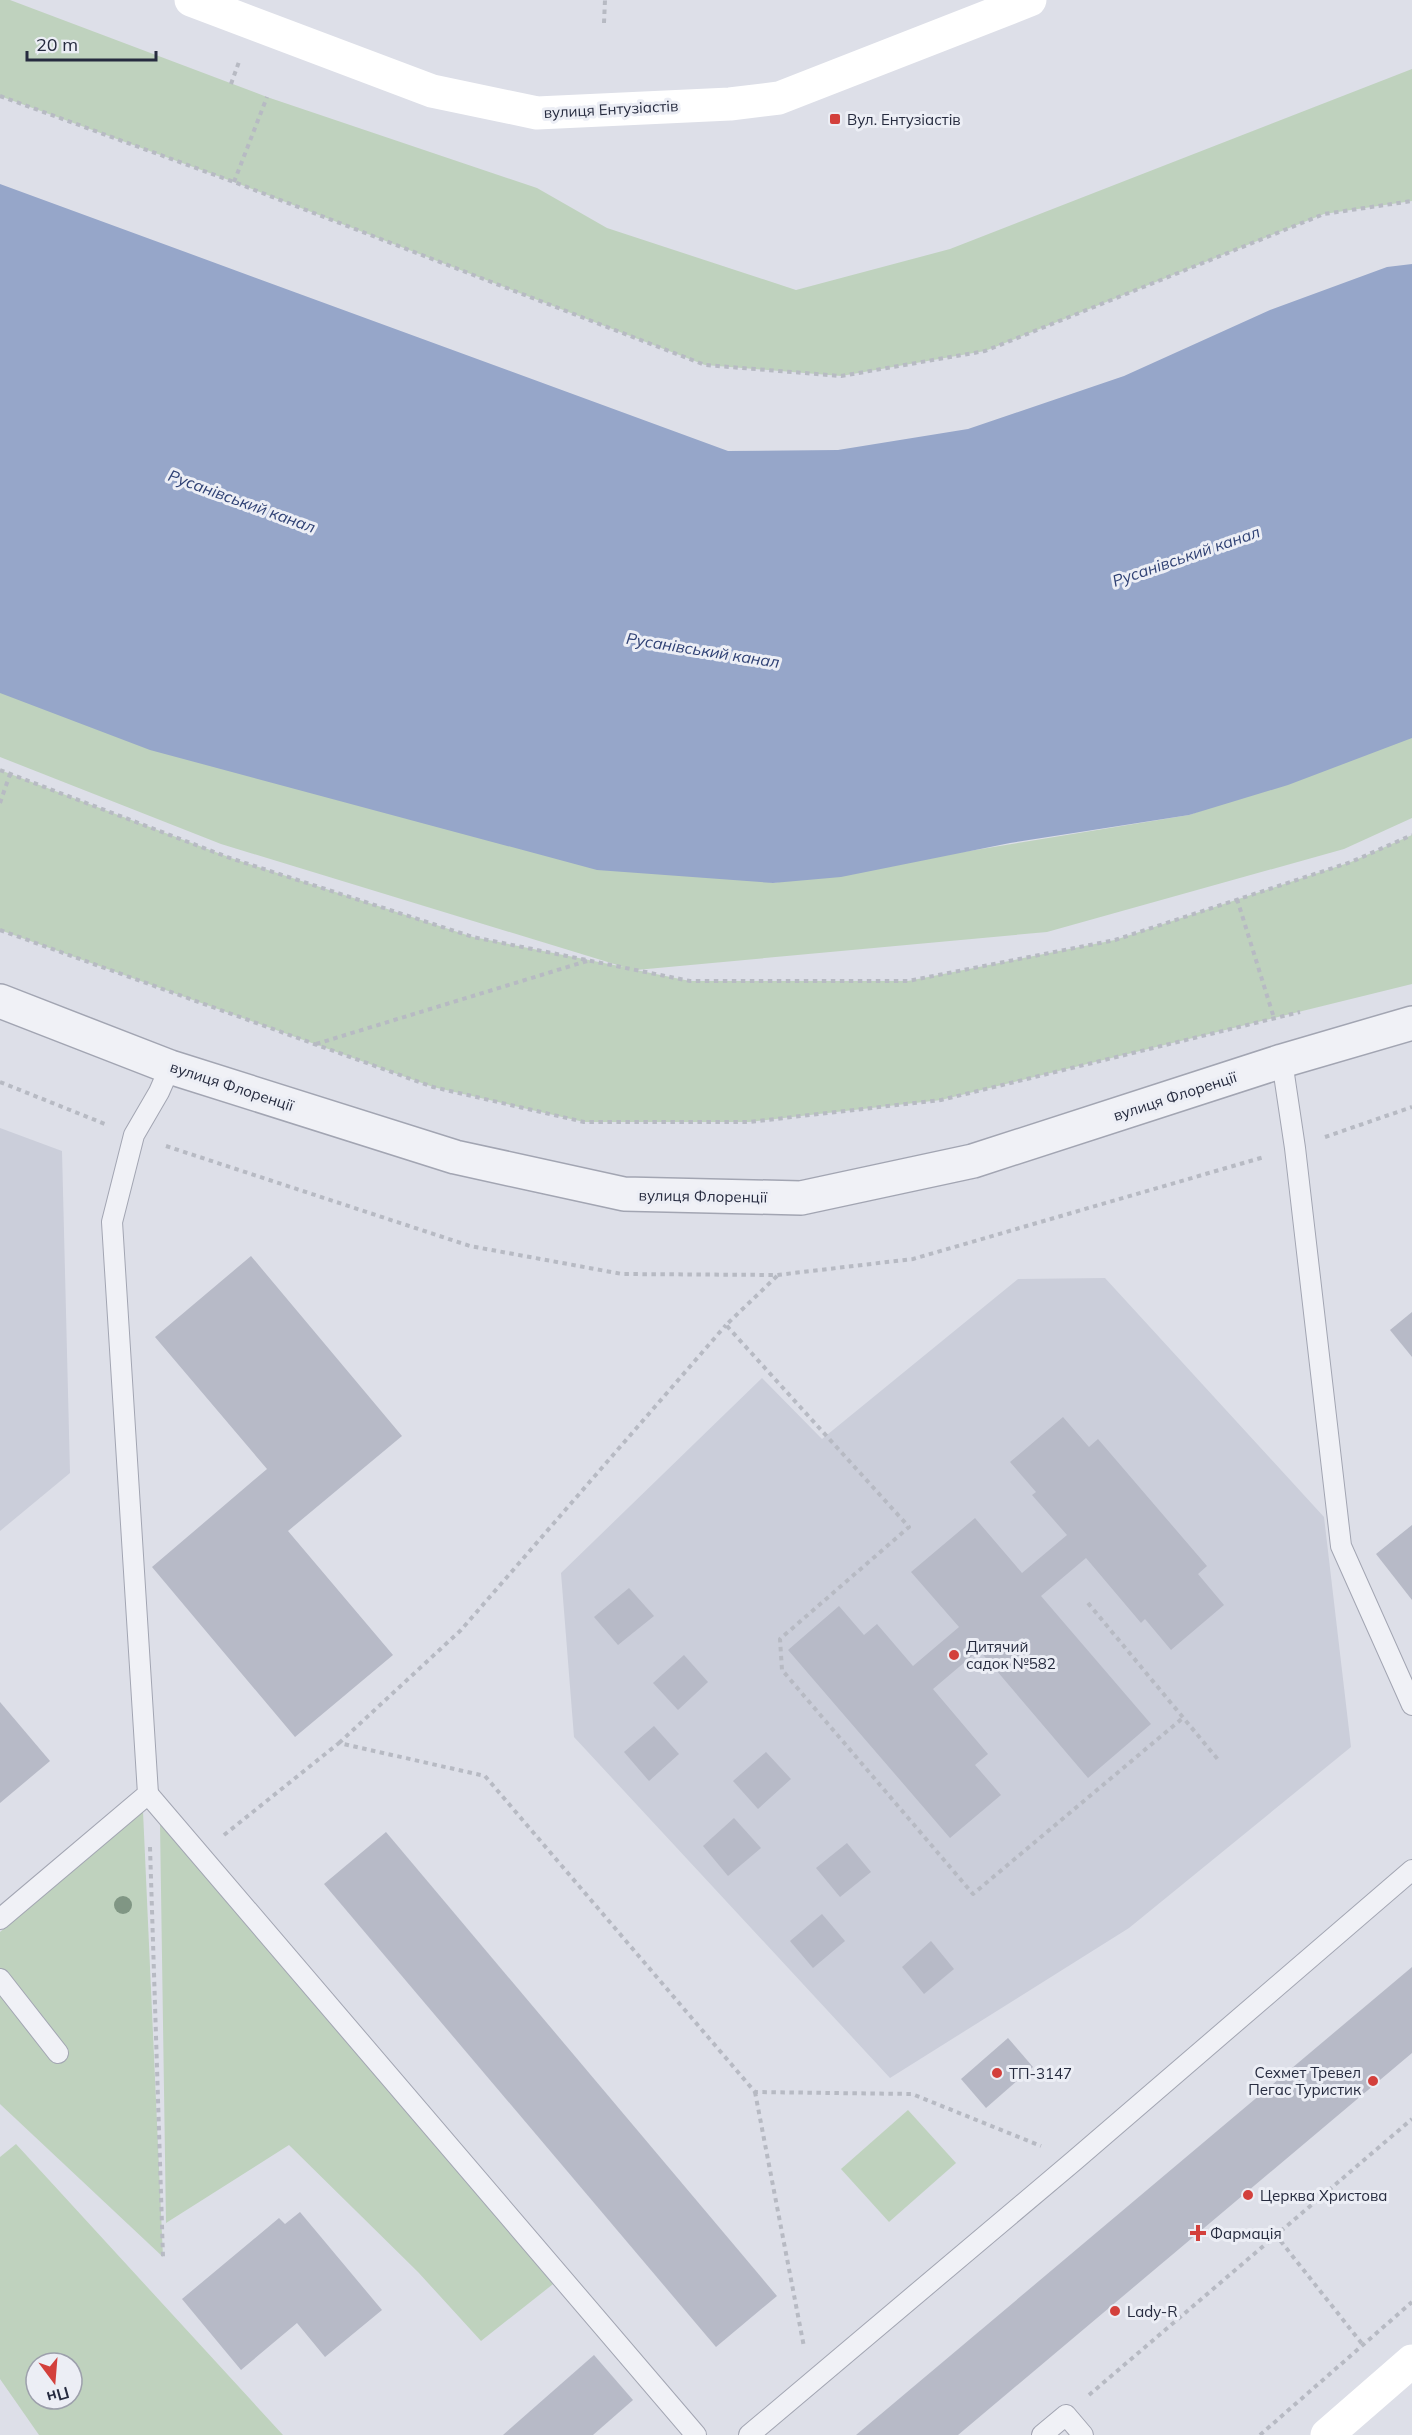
<svg xmlns="http://www.w3.org/2000/svg" width="1412" height="2435" font-family="Mulish,sans-serif">
<rect width="100%" height="100%" fill="#dddfe8"/>
<g fill="#cbceda">
<path d="M 0,1128 L 62,1151 L 70,1473 L 0,1531 Z"/>
<path d="M 1105,1278 L 1324,1517 L 1351,1747 L 1129,1928 L 890,2078 L 574,1737 L 561,1573 L 762,1378 L 822,1439 L 1018,1279 Z"/>
</g>
<g fill="#bfd2be" fill-rule="evenodd">
<path d="M 0,0 L 10,0 L 267,97 L 537,188 L 607,228 L 796,290 L 950,249 L 1412,69 L 1412,201 L 1324,214 L 985,351 L 841,376 L 705,365 L 234,182 L 0,96 Z"/>
<path d="M 0,682 L 773,883 L 1189,815 L 1412,735 L 1412,818 L 1344,849 L 1047,932 L 636,970 L 690,981 L 908,981 L 1115,940 L 1351,862 L 1412,835 L 1412,984 L 941,1100 L 749,1122 L 584,1122 L 433,1087 L 0,930 L 0,770 L 231,858 L 473,937 L 624,967 L 221,844 L 0,757 Z"/>
<path d="M 143,1811 L 163,2257 L 0,2104 L 0,1932 Z"/>
<path d="M 160,1823 L 361,2059 L 518,2225 L 562,2277 L 481,2341 L 418,2272 L 289,2145 L 166,2223 Z"/>
<path d="M 908,2110 L 956,2163 L 889,2222 L 841,2169 Z"/>
<path d="M 16,2144 L 283,2435 L 39,2435 L 0,2379 L 0,2157 ZM 36,2363 L 72,2363 L 72,2399 L 36,2399 Z"/>
</g>
<path fill="#96a6c9" d="M 0,184 L 728,451 L 838,450 L 968,429 L 1124,376 L 1270,310 L 1387,267 L 1412,264 L 1412,738 L 1288,785 L 1189,815 L 1010,843 L 841,877 L 773,883 L 597,870 L 150,750 L 0,693 Z"/>
<g fill="#b7bac7">
<path d="M 251,1256 L 402,1436 L 288,1531 L 393,1655 L 295,1737 L 152,1567 L 267,1469 L 155,1337 Z"/>
<path d="M 1412,1312 L 1412,1357 L 1390,1330 Z"/>
<path d="M 1063,1417 L 1089,1447 L 1098,1439 L 1207,1566 L 1198,1574 L 1224,1605 L 1171,1650 L 1145,1619 L 1141,1623 L 1086,1558 L 1041,1596 L 1151,1724 L 1088,1778 L 979,1650 L 933,1689 L 988,1754 L 975,1765 L 1001,1795 L 950,1838 L 788,1650 L 839,1606 L 864,1635 L 877,1624 L 913,1666 L 959,1627 L 911,1572 L 975,1518 L 1022,1573 L 1067,1535 L 1032,1495 L 1036,1492 L 1010,1462 Z"/>
<path d="M 1412,1525 L 1412,1600 L 1376,1554 Z"/>
<path d="M 629,1588 L 654,1616 L 618,1645 L 594,1617 Z"/>
<path d="M 684,1655 L 708,1682 L 678,1710 L 653,1683 Z"/>
<path d="M 0,1702 L 50,1761 L 0,1803 Z"/>
<path d="M 654,1726 L 679,1754 L 649,1781 L 624,1752 Z"/>
<path d="M 766,1752 L 791,1779 L 758,1809 L 733,1781 Z"/>
<path d="M 734,1818 L 761,1848 L 728,1876 L 703,1846 Z"/>
<path d="M 386,1832 L 777,2296 L 716,2347 L 324,1884 Z"/>
<path d="M 847,1843 L 871,1872 L 840,1897 L 816,1868 Z"/>
<path d="M 822,1914 L 845,1941 L 813,1968 L 790,1941 Z"/>
<path d="M 931,1941 L 954,1969 L 924,1994 L 902,1967 Z"/>
<path d="M 1412,1967 L 1412,2053 L 958,2435 L 856,2435 Z"/>
<path d="M 1008,2038 L 1033,2067 L 986,2108 L 961,2079 Z"/>
<path d="M 300,2212 L 382,2310 L 325,2357 L 297,2323 L 241,2370 L 182,2299 L 279,2218 L 285,2224 Z"/>
<path d="M 594,2355 L 633,2400 L 593,2435 L 503,2435 Z"/>
</g>
<g fill="none" stroke-linecap="round" stroke-linejoin="round">
<defs>
<g id="lane">
<path d="M 1282,1061 L 1295,1148 L 1341,1546 L 1412,1705"/>
<path d="M 148,1794 L 696,2435"/>
<path d="M 0,1919 L 148,1794 L 112,1222 L 134,1135 L 159,1092 L 170,1067"/>
<path d="M 0,1979 L 58,2053"/>
<path d="M 749,2435 L 1075,2160 L 1412,1870"/>
<path d="M 1042,2435 L 1066,2415 L 1083,2435"/>
</g>
<path id="street" d="M 0,1001 L 170,1067 L 455,1157 L 624,1194 L 801,1198 L 973,1161 L 1282,1061 L 1412,1023"/>
</defs>
<use href="#lane" stroke="#a2a5b2" stroke-width="22"/>
<use href="#street" stroke="#a2a5b2" stroke-width="36"/>
<g stroke="#b7bac3" stroke-width="4" stroke-dasharray="4.5 4.5" stroke-linecap="butt">
<path d="M 604,23 L 605,0"/>
<path d="M 231,84 L 240,59"/>
<path d="M 0,96 L 234,182 L 705,365 L 841,376 L 985,351 L 1324,214 L 1412,201"/>
<path d="M 234,182 L 267,97"/>
<path d="M 0,770 L 230,858 L 473,937 L 690,981 L 908,981 L 1115,940 L 1351,862 L 1412,835"/>
<path d="M 0,803 L 10,774"/>
<path d="M 1237,899 L 1274,1018"/>
<path d="M 0,930 L 433,1087 L 584,1122 L 749,1122 L 941,1100 L 1300,1012"/>
<path d="M 316,1044 L 587,961"/>
<path d="M 0,1082 L 105,1124"/>
<path d="M 1325,1137 L 1412,1107"/>
<path d="M 166,1146 L 470,1246 L 622,1274 L 777,1275 L 913,1259 L 1264,1157"/>
<path d="M 777,1276 L 726,1325 L 909,1527 L 780,1639 L 782,1670 L 973,1894 L 1184,1717"/>
<path d="M 1088,1603 L 1220,1762"/>
<path d="M 339,1743 L 461,1630 L 726,1325"/>
<path d="M 224,1835 L 339,1743 L 485,1776 L 755,2092 L 912,2094 L 1041,2146"/>
<path d="M 150,1847 L 163,2257"/>
<path d="M 755,2092 L 804,2347"/>
<path d="M 1275,2234 L 1363,2345"/>
<path d="M 1089,2395 L 1412,2119"/>
<path d="M 1260,2435 L 1412,2302"/>
</g>
<use href="#lane" stroke="#f0f1f6" stroke-width="20"/>
<use href="#street" stroke="#f0f1f6" stroke-width="33"/>
<g stroke="#fff" stroke-width="33">
<path d="M 191,0 L 432,91 L 537,113 L 730,104 L 779,98 L 1030,0"/>
<path d="M 1327,2435 L 1412,2361"/>
</g>
</g>
<circle fill="#809684" cx="123" cy="1905" r="9"/>
<g fill="#d3403c" stroke="#eceef5" stroke-width="2">
<rect x="829" y="113" width="12" height="12" rx="3"/>
<circle cx="954" cy="1655" r="6"/>
<circle cx="997" cy="2073" r="6"/>
<circle cx="1373" cy="2081" r="6"/>
<circle cx="1248" cy="2195" r="6"/>
<path d="M1195 2224h6v6h6v6h-6v6h-6v-6h-6v-6h6z"/>
<circle cx="1115" cy="2311" r="6"/>
</g>
<g text-anchor="middle" dominant-baseline="central" stroke-width="6" stroke-linejoin="round" paint-order="stroke">
<g font-size="15" fill="#262b3f" stroke="#eceef5">
<text transform="translate(611 109) rotate(-3)">вулиця Ентузіастів</text>
<text transform="translate(232 1086) rotate(18)">вулиця Флоренції</text>
<text transform="translate(1175 1096) rotate(-18)">вулиця Флоренції</text>
<text transform="translate(703 1196) rotate(1)">вулиця Флоренції</text>
</g>
<g font-size="15" fill="#262b3f" stroke="#eceef5" text-anchor="start">
<text x="847" y="119">Вул. Ентузіастів</text>
<text x="966" y="1646">Дитячий<tspan x="966" dy="17">садок №582</tspan></text>
<text x="1361" y="2072" text-anchor="end">Сехмет Тревел<tspan x="1361" dy="17">Пегас Туристик</tspan></text>
<text x="1009" y="2073">ТП-3147</text>
<text x="1260" y="2195">Церква Христова</text>
<text x="1210" y="2233">Фармація</text>
<text x="1127" y="2311">Lady-R</text>
</g>
<g font-size="16" font-style="italic" fill="#2f4174" stroke="#eceef5">
<text transform="translate(242 501) rotate(20)">Русанівський канал</text>
<text transform="translate(1186 556) rotate(-19)">Русанівський канал</text>
<text transform="translate(703 650) rotate(9)">Русанівський канал</text>
</g>
</g>
<g transform="translate(54 2381) rotate(164)"><circle r="28" fill="#eceef5" stroke="#9da0ac" stroke-width="1.5"/>
<path d="M0-4.5L10 22L0 15L-10 22Z" fill="#d3403c"/>
<text y="-9" font-size="16" font-weight="bold" text-anchor="middle" fill="#262b3f">Пн</text>
</g>
<path d="M27 51v9h129v-9" fill="none" stroke="#262b3f" stroke-width="3"/>
<text x="36" y="51" font-size="18" fill="#262b3f" stroke="#eceef5" stroke-width="4.5" paint-order="stroke">20 m</text>
</svg>
